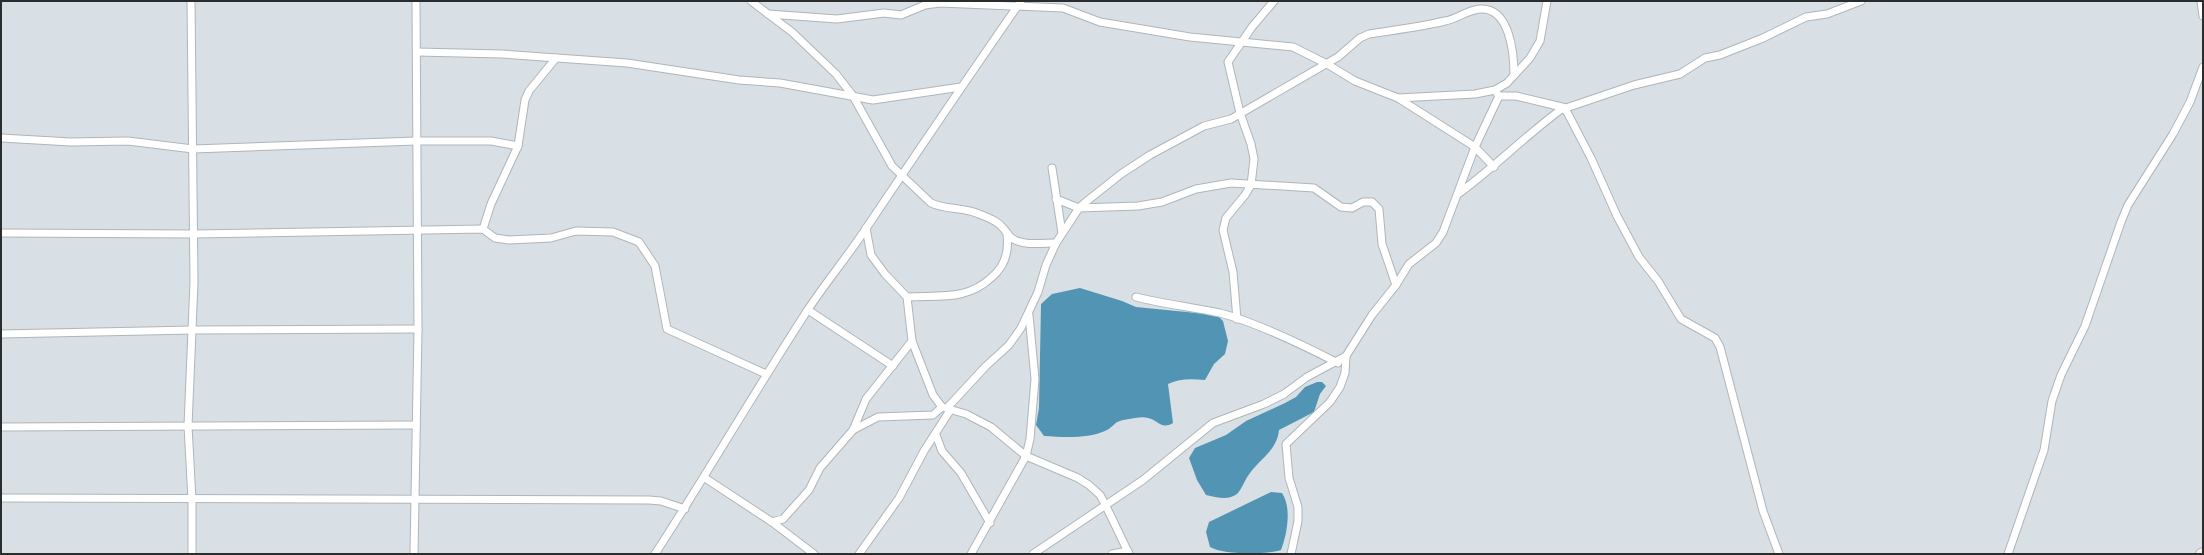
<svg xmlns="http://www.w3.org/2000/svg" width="2204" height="555" font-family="Ubuntu,sans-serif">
<rect width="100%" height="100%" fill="#d9e0e5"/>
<g fill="#5294b4">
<path d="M 1080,288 L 1122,301 L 1136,307 L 1217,315 L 1223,321 L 1228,341 L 1225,354 L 1214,364 L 1205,380 C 1193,379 1180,378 1168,384 L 1173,423 C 1161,430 1158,420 1148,418 C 1143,416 1134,418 1129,419 C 1112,421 1116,426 1105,431 C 1087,439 1063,437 1044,436 L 1036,425 L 1039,408 L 1041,304 L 1052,294 Z"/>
<path d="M 1317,382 L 1322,382 L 1326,386 L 1320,394 L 1314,412 L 1279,430 C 1277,450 1261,458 1250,473 C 1245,479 1242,489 1237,494 C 1228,501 1216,497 1206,495 L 1197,480 L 1189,458 L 1195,448 L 1226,435 L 1246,421 L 1285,403 L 1296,397 L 1305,387 Z"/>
<path d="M 1271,492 L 1282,493 C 1292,508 1287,534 1281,550 C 1266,555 1224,555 1210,547 L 1206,532 L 1209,522 Z"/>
</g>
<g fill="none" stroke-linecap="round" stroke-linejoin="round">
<defs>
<g id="street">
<path d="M 191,1 L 194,282 L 188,426 L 192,500 L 192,554"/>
<path d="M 751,1 L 792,32 L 836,74 L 853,96 L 892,166 L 931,203 C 946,210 964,207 979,214 C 987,217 998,221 1003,228 C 1007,232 1008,236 1013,239 C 1025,246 1043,243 1056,243"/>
<path d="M 2201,1 L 2203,16"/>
<path d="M 768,14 L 837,19 L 884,13 L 901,15 L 925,5 L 940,3 L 1063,8 L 1100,22 L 1190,37 L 1293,47 L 1327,64 L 1355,81 L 1398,98 L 1475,94 L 1495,90 L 1507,83 L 1530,58 L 1540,41 L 1547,1"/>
<path d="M 417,52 L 502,54 L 627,63 L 739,80 L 780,83 L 873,100 L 961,87"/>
<path d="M 1496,92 L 1499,96 L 1516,96 L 1566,108 L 1634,85 L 1680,74 L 1705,58 L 1720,55 L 1763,38 L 1806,17 L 1827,14 L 1861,1"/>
<path d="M 1398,98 L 1475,147 L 1494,167"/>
<path d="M 1,138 L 71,142 L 128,141 L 193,149 L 416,141 L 491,141 L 518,146"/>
<path d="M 1052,168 L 1062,233"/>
<path d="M 1458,194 C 1495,167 1526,135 1563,108 L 1567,112 L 1591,158 L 1617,216 L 1639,257 L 1658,281 L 1681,319 L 1715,338 L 1720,347 L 1763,511 L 1779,554"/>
<path d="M 1056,199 L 1079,208 L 1138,206 L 1162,202 L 1196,189 L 1231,183 L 1314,188 L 1341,207 L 1352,208 L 1363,202 L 1372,202 L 1379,209 L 1382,244 L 1396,285"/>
<path d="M 866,228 L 871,255 L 885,274 L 907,297 L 912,341 L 933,395 L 942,407 L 966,414 L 991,427 L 1026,456 L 1078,478 L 1089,485 L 1100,495 L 1105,504 L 1129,554"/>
<path d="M 483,229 L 491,204 L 518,146 L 525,100 L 529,91 L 556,58"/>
<path d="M 1,233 L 193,234 L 483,229 L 495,238 L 509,240 L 551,238 L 576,231 L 613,232 L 639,242 L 655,266 L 667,329 L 766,374"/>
<path d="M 907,297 C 939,295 967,301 992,277 C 1005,266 1009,251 1007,235"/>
<path d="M 1136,297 C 1163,304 1192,307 1220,313 C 1258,323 1303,345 1338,363"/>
<path d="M 808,310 L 893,366"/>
<path d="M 1237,319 L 1233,272 L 1223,230 L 1226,218 L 1245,195 L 1251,185 L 1254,159 L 1251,144 L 1240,113 L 1228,62 L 1252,27 L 1274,1"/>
<path d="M 1,334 L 193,330 L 418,329"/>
<path d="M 947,408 L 986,366 L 1009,345 L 1021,328 L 1038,292 L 1046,265 L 1056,243 L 1079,208 L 1087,201 L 1121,174 L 1150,155 L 1204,126 L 1231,119 L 1338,57 L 1360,38 L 1369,34 C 1394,30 1420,27 1445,21 C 1457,19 1467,10 1480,9 C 1510,7 1514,54 1514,75"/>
<path d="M 1,427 L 416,425"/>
<path d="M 853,430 L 878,417 L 933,415 L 942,407"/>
<path d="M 936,435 L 942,451 L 961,473 L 990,523"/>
<path d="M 705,478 L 772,522 L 814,554"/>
<path d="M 1,498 L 649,500 L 661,501 L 685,509"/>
<path d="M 772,522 L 783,519 L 809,490 L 820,468 L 853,430 L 866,399 L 912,341"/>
<path d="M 414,554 L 418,329 L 416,1"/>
<path d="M 655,554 C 707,474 755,391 807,311 C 826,282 848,256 867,227 C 918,151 969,76 1021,1"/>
<path d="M 859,554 L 899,498 L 924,451 L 951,409"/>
<path d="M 971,554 L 1026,456 L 1030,439 L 1035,379 L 1029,315"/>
<path d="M 1033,554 L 1143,480 L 1213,423 L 1264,404 L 1284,394 L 1307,377 L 1346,356"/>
<path d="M 1112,554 L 1128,551"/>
<path d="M 1291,554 L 1298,521 L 1298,507 L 1289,478 L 1286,444 L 1330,402 L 1340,387 L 1345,373 L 1346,356 L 1372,315 L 1396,285 L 1409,264 L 1436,243 L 1443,232 L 1475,147 L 1499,96"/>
<path d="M 2008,554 L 2044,450 L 2052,401 L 2061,375 L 2085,326 L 2121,222 L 2128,205 L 2173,134 L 2190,102 L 2203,67"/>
</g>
<path id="secondary" d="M 2201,554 L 2203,553"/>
</defs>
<use href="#street" stroke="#aeb6ba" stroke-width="9"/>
<use href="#secondary" stroke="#aeb6ba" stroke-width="12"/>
<use href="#street" stroke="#fff" stroke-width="7"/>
<use href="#secondary" stroke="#ffeae6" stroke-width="10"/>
</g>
<rect width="2204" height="555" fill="none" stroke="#2a2d2e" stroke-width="4"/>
</svg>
